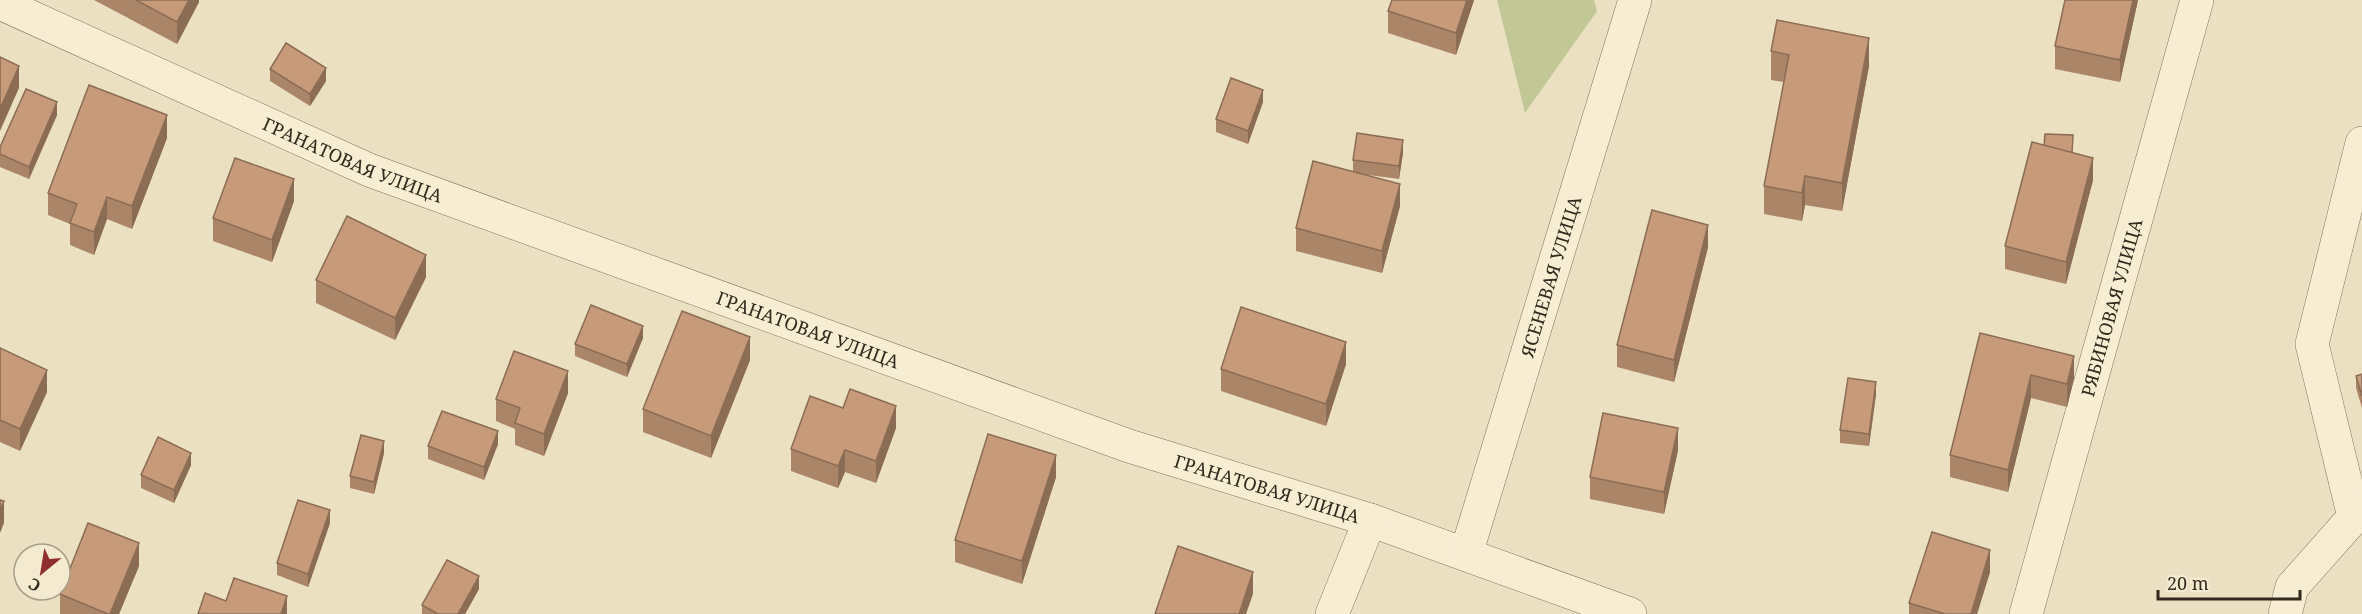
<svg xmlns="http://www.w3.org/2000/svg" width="2362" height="614" font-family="'Noto Serif',serif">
<rect width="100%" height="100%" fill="#ebe0c1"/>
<path fill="#c1c896" d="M 1497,0 L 1594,0 L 1597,11 L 1525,113 Z"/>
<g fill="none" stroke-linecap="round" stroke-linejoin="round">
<defs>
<g id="minor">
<path id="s1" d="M 0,3 L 369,170 L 1129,446 L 1370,520 L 1630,614"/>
<path d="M 2354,517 L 2312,344 L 2362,143"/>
<path id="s2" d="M 1466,554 L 1635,0"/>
<path d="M 1332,614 L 1370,520"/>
<path id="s3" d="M 2026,614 L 2197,0"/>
<path d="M 2285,614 L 2292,587 L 2362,508"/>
</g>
</defs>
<use href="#minor" stroke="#83715a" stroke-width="34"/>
<use href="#minor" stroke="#f7edd3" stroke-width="33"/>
</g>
<g fill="#ab8568">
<path d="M 94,0 L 199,0 L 199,2 L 177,44 Z"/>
<path d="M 1474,0 L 1456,55 L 1388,33 L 1388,11 Z"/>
<path d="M 2065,0 L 2138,0 L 2120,82 L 2055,69 L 2055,46 Z"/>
<path d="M 1771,51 L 1869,66 L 1842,211 L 1805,205 L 1802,221 L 1764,214 L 1764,186 L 1784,82 L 1771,80 Z"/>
<path d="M 270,69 L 326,81 L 310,106 L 270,81 Z"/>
<path d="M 1263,102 L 1248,144 L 1216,132 L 1216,119 Z"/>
<path d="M 57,115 L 29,179 L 0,167 L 0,147 Z"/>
<path d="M 167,138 L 132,229 L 107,219 L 94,255 L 70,245 L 70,224 L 48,215 L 48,193 Z"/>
<path d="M 1403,153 L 1399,179 L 1361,174 L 1400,206 L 1382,273 L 1296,251 L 1296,228 L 1353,172 L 1353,160 Z"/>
<path d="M 2073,153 L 2093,180 L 2066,284 L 2005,269 L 2005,246 Z"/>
<path d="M 294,201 L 272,262 L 213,241 L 213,218 Z"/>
<path d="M 1708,247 L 1674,382 L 1617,367 L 1617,345 Z"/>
<path d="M 426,277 L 395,340 L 316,303 L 316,280 Z"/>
<path d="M 1980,333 L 2074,378 L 2067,407 L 2031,398 L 2008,492 L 1950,477 L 1950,455 Z"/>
<path d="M 643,338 L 627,377 L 575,356 L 575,344 Z"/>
<path d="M 0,348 L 47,392 L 20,451 L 0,442 Z"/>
<path d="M 750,360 L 711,458 L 643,432 L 643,409 Z"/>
<path d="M 1346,364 L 1326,426 L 1221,391 L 1221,369 Z"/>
<path d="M 2362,374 L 2362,408 L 2356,388 L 2356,376 Z"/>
<path d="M 568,393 L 544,456 L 515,445 L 515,429 L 496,421 L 496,399 Z"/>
<path d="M 1876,394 L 1869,446 L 1840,443 L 1840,430 Z"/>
<path d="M 896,428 L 876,483 L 845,472 L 838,488 L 791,471 L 791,449 Z"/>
<path d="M 498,444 L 484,480 L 428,459 L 428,446 Z"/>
<path d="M 1678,450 L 1664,514 L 1590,499 L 1590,477 Z"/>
<path d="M 384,453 L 374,494 L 350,488 L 350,476 Z"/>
<path d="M 191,465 L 174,503 L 141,488 L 141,475 Z"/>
<path d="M 1056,477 L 1022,584 L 955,562 L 955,540 Z"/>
<path d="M 330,523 L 308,587 L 277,575 L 277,563 Z"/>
<path d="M 139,566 L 119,614 L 60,614 L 60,594 Z"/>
<path d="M 1990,572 L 1977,614 L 1909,614 L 1909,603 Z"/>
<path d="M 479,589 L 465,614 L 422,614 L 422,605 Z"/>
</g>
<g fill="#8b6c55">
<path d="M 189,0 L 199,0 L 199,2 L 177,44 L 177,22 Z"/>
<path d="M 1467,0 L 1474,0 L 1456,55 L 1456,33 Z"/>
<path d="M 2133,0 L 2138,0 L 2120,82 L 2120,60 Z"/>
<path d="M 1869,38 L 1869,66 L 1842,211 L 1842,183 Z"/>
<path d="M 19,66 L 19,88 L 0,131 L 0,109 Z"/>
<path d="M 326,68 L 326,81 L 310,106 L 310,94 Z"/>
<path d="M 1263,90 L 1263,102 L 1248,144 L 1248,131 Z"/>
<path d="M 57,102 L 57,115 L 29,179 L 29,167 Z"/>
<path d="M 167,115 L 167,138 L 132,229 L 132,206 Z"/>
<path d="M 1403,140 L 1403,153 L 1399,179 L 1399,166 Z"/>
<path d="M 2093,158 L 2093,180 L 2066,284 L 2066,262 Z"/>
<path d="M 1805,176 L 1805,205 L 1802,221 L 1802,193 Z"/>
<path d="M 294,179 L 294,201 L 272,262 L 272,240 Z"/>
<path d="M 1400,184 L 1400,206 L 1382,273 L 1382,251 Z"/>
<path d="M 107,197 L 107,219 L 94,255 L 94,232 Z"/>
<path d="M 1708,225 L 1708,247 L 1674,382 L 1674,360 Z"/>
<path d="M 426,255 L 426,277 L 395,340 L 395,318 Z"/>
<path d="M 643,326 L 643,338 L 627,377 L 627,364 Z"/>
<path d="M 750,337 L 750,360 L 711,458 L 711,436 Z"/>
<path d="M 1346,342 L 1346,364 L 1326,426 L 1326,404 Z"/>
<path d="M 2074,356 L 2074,378 L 2067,407 L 2067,384 Z"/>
<path d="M 47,370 L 47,392 L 20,451 L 20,429 Z"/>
<path d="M 568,371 L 568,393 L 544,456 L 544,434 Z"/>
<path d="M 2031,375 L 2031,398 L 2008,492 L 2008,470 Z"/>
<path d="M 1876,382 L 1876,394 L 1869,446 L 1869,434 Z"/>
<path d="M 896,406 L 896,428 L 876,483 L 876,461 Z"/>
<path d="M 1678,428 L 1678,450 L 1664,514 L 1664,492 Z"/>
<path d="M 498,431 L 498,444 L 484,480 L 484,467 Z"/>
<path d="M 384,441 L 384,453 L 374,494 L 374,482 Z"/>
<path d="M 845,450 L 845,472 L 838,488 L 838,466 Z"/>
<path d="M 191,453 L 191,465 L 174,503 L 174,490 Z"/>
<path d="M 1056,455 L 1056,477 L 1022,584 L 1022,561 Z"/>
<path d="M 4,501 L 4,523 L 0,533 L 0,511 Z"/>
<path d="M 330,510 L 330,523 L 308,587 L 308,574 Z"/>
<path d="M 139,543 L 139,566 L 119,614 L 110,614 Z"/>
<path d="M 1990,550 L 1990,572 L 1977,614 L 1971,614 Z"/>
<path d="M 1253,572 L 1253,594 L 1246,614 L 1239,614 Z"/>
<path d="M 479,576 L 479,589 L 465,614 L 458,614 Z"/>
<path d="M 287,596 L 287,614 L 281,614 Z"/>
</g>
<g fill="#c79b79" stroke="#8b6c55" stroke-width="1.5">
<path d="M 136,0 L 189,0 L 177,22 Z"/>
<path d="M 1392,0 L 1467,0 L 1456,33 L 1388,11 Z"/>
<path d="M 2065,0 L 2133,0 L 2120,60 L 2055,46 Z"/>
<path d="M 1777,20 L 1869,38 L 1842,183 L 1805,176 L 1802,193 L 1764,186 L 1789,55 L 1771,51 Z"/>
<path d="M 286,43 L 326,68 L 310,94 L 270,69 Z"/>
<path d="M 0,57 L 19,66 L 0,109 Z"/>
<path d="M 1231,78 L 1263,90 L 1248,131 L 1216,119 Z"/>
<path d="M 89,85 L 167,115 L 132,206 L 107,197 L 94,232 L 70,223 L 77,204 L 48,193 Z"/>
<path d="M 26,89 L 57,102 L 29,167 L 0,154 L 0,147 Z"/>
<path d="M 1357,133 L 1403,140 L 1399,166 L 1353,160 Z"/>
<path d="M 2045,134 L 2073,135 L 2072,153 L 2044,146 Z"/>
<path d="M 2032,142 L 2093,158 L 2066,262 L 2005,246 Z"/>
<path d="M 235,158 L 294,179 L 272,240 L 213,218 Z"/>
<path d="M 1313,161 L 1400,184 L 1382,251 L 1296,228 Z"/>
<path d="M 1652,210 L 1708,225 L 1674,360 L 1617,345 Z"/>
<path d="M 347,216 L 426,255 L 395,318 L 316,280 Z"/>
<path d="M 591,305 L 643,326 L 627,364 L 575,344 Z"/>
<path d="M 1241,307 L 1346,342 L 1326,404 L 1221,369 Z"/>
<path d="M 682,311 L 750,337 L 711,436 L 643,409 Z"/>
<path d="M 1980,333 L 2074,356 L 2067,384 L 2031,375 L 2008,470 L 1950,455 Z"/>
<path d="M 0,348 L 47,370 L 20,429 L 0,420 Z"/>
<path d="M 514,351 L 568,371 L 544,434 L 515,423 L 520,408 L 496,399 Z"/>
<path d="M 2362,374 L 2362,396 L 2356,376 Z"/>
<path d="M 1848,378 L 1876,382 L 1869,434 L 1840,430 Z"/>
<path d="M 850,389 L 896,406 L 876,461 L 845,450 L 838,466 L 791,449 L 810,396 L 843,408 Z"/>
<path d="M 442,411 L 498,431 L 484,467 L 428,446 Z"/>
<path d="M 1603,413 L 1678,428 L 1664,492 L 1590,477 Z"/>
<path d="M 988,434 L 1056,455 L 1022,561 L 955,540 Z"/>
<path d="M 361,435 L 384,441 L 374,482 L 350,476 Z"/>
<path d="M 158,437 L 191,453 L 174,490 L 141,475 Z"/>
<path d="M 0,500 L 4,501 L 0,511 Z"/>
<path d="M 298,500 L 330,510 L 308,574 L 277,563 Z"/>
<path d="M 88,523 L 139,543 L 110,614 L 108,614 L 60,594 Z"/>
<path d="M 1932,532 L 1990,550 L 1971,614 L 1945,614 L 1909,603 Z"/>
<path d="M 1178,546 L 1253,572 L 1239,614 L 1155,614 Z"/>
<path d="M 447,560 L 479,576 L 458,614 L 438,614 L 422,605 Z"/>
<path d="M 234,578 L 287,596 L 281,614 L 198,614 L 205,593 L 226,601 Z"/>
</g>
<g text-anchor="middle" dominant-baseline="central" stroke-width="4.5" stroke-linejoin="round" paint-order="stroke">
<g font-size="18" fill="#34291d" stroke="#f3ead0">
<text stroke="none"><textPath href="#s1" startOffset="386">ГРАНАТОВАЯ УЛИЦА</textPath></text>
<text stroke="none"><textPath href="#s2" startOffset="290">ЯСЕНЕВАЯ УЛИЦА</textPath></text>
<text stroke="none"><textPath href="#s3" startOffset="318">РЯБИНОВАЯ УЛИЦА</textPath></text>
<text stroke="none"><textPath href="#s1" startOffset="872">ГРАНАТОВАЯ УЛИЦА</textPath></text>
<text stroke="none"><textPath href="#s1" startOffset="1358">ГРАНАТОВАЯ УЛИЦА</textPath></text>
</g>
</g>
<g transform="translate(42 572) rotate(210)"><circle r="28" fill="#f3ead0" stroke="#a79d88" stroke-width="1.5"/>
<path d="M0-4.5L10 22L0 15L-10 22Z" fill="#8f2f2d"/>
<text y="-9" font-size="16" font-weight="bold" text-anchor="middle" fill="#34291d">С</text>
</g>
<path d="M2158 590v9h142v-9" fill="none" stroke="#34291d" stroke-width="3"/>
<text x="2167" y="590" font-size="18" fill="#34291d" stroke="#f3ead0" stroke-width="4.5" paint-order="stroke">20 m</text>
</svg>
